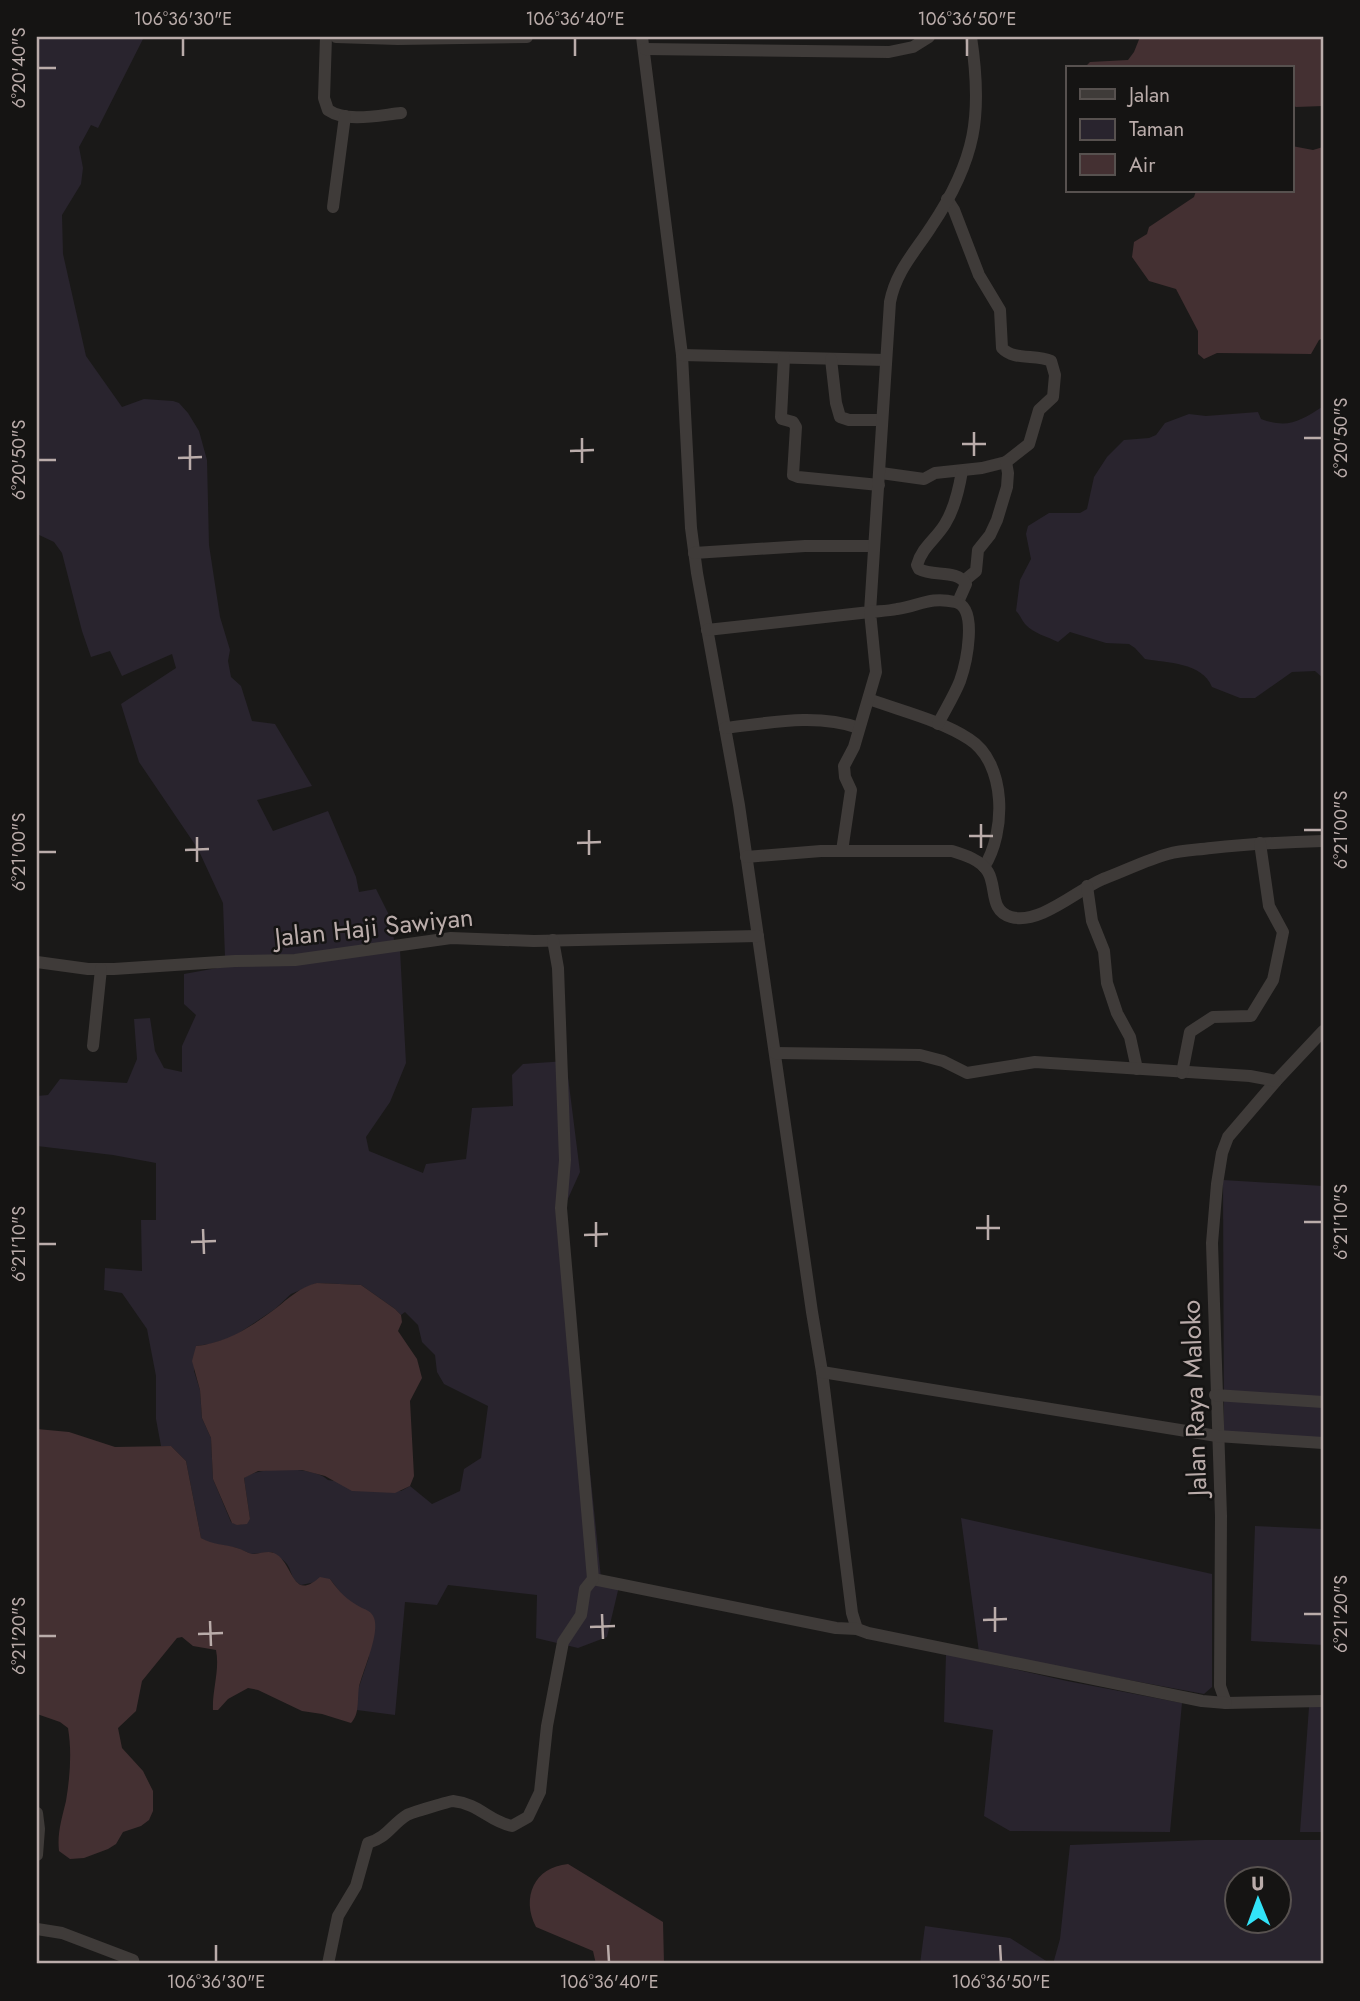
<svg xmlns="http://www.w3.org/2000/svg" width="1360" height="2001" font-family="Jost,sans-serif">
<rect width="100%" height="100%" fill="#1a1918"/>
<g fill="#29242e" fill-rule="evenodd">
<path d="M 37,37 L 144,37 L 98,128 L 91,125 L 79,147 L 83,168 L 81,184 L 62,215 L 63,254 L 86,356 L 122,407 L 144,399 L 173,401 L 179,403 L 188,413 L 199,431 L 207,460 L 209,545 L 220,617 L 230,650 L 228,661 L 231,677 L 241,686 L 252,721 L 275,724 L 312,786 L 257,800 L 273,831 L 328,811 L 356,877 L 359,892 L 376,889 L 388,913 L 395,944 L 284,960 L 225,957 L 223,903 L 198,849 L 139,762 L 121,704 L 176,668 L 172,654 L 122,676 L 110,651 L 91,657 L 82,631 L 62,553 L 54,542 L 37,534 Z"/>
<path d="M 1323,404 L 1323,678 L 1315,671 L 1292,672 L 1255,698 L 1240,698 L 1212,687 C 1202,662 1167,663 1145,659 L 1135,648 L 1129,644 L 1106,643 L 1070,632 L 1058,642 C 1048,637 1033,633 1026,625 C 1022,621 1021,616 1016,611 L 1020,580 L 1031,559 L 1026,534 L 1028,526 L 1049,513 L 1080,513 L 1087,509 L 1094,477 L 1107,457 L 1124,440 L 1149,438 L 1156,435 L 1165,423 L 1189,414 L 1206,416 L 1258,412 L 1261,419 C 1288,429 1300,421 1322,407 Z"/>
<path d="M 400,950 L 406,1063 L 390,1102 L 366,1137 L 369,1151 L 423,1173 L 426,1164 L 466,1159 L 472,1108 L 513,1106 L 512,1075 L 523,1064 L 566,1061 L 580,1172 L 566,1203 L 575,1326 L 601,1578 L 620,1582 L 607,1637 L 578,1648 L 536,1638 L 537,1595 L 448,1585 L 437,1605 L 405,1602 L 395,1715 L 357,1710 L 358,1690 L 369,1657 L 346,1600 L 330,1579 L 301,1585 C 290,1579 293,1573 287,1564 C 284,1560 276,1555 272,1552 L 251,1554 L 237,1548 L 209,1543 L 201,1538 L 186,1461 L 171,1446 L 161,1446 L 156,1419 L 156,1376 L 147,1329 L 122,1293 L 104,1290 L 105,1268 L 142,1271 L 141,1220 L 156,1220 L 156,1163 L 113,1155 L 37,1146 L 37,1096 L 48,1095 L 60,1079 L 127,1083 L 137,1059 L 134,1019 L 150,1018 L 155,1051 L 164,1068 L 182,1072 L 182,1046 L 196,1015 L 184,1004 L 184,974 L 228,966 ZM 317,1283 L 361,1285 L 395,1309 L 401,1315 L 405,1312 L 418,1325 L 422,1342 L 435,1355 L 437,1372 L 444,1384 L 488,1406 L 481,1458 L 464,1469 L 460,1491 L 432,1504 L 410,1486 L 401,1491 L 328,1480 C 314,1466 258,1466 244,1478 L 250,1519 C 243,1524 240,1527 231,1522 L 213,1479 L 211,1438 L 202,1418 L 200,1390 L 194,1371 L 196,1346 L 210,1344 L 233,1337 L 275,1309 L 291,1294 Z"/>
<path d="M 1223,1180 L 1323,1186 L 1323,1439 L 1224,1432 Z"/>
<path d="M 961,1518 L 1212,1574 L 1212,1687 L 1204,1694 L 979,1652 Z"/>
<path d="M 1255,1526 L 1323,1529 L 1323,1645 L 1251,1641 Z"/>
<path d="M 946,1654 L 1067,1681 L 1182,1703 L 1170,1832 L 1010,1831 L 984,1816 L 993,1730 L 944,1722 Z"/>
<path d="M 1309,1707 L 1323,1707 L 1323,1832 L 1300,1832 Z"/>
<path d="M 1204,1840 L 1323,1840 L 1323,1964 L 1053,1964 L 1060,1939 L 1070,1845 ZM 1238,1878 L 1280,1878 L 1280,1920 L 1238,1920 Z"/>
<path d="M 925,1926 L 1010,1938 L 1051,1964 L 920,1964 Z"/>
</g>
<g fill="#443032">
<path d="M 1140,37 L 1323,37 L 1323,106 L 1296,107 L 1292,105 L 1292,68 L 1084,68 L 1090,62 L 1128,60 L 1134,52 Z"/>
<path d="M 1292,146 L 1313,150 L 1323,147 L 1323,338 L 1319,340 L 1311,354 L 1217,353 L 1204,359 L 1198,354 L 1198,331 L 1176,289 L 1149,281 L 1132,257 L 1134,242 L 1147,234 L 1149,227 L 1194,197 L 1196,191 L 1292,191 Z"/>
<path d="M 317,1283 L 361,1285 L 395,1309 L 401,1315 L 402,1322 L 398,1331 L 417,1359 L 422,1378 L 410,1401 L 414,1476 L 410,1486 L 395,1493 L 352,1491 L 325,1476 L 302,1470 L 258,1471 L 244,1478 L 250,1519 L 247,1524 L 237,1525 L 232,1523 L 213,1479 L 211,1438 L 202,1418 L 200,1390 L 192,1361 L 196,1346 C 226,1343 251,1327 275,1309 C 289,1298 300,1287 317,1283 Z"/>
<path d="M 37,1429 L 69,1432 L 115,1447 L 171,1446 L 186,1461 L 201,1538 C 213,1545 225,1544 237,1548 C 242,1549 247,1553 252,1554 C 260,1554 267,1550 274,1553 C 294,1562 291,1603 320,1577 L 330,1579 C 340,1593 347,1600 362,1608 C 367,1610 372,1612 374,1618 C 380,1634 363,1670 359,1687 C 357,1699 360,1714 351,1723 L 322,1714 L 302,1711 L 258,1690 L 248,1688 L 228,1699 L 218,1710 L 213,1710 C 212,1690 220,1670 216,1650 L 193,1646 L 182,1637 L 177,1638 L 142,1681 L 136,1711 L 118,1728 L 122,1748 L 143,1771 L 153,1791 L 153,1811 L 149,1820 L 141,1826 L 123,1832 L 116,1844 L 108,1849 L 84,1858 L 70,1859 L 59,1851 C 57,1833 62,1818 66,1801 C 70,1777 72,1752 68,1728 L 60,1722 L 37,1714 Z"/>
<path d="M 568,1864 L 663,1922 L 664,1964 L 596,1964 L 593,1951 L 536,1927 C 521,1898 534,1867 568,1864 Z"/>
</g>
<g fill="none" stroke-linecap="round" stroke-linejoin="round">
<g stroke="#3f3b39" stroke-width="12">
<path d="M 326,37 L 324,98 L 328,110 C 347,123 380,115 401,113"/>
<path d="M 336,37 L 398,39 L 527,37"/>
<path d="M 642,37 L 682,355 L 691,528 L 697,573 L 739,805 L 812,1312 L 822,1372 L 852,1613 L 857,1629"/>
<path d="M 645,49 L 889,52 L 913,47 L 929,37"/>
<path d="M 333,207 L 345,116"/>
<path d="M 682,355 L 886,360"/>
<path d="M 784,358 L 781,417 L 782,419 L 793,422 L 796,427 L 793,475 L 798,477 L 879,485"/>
<path d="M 831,359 L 836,403 L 840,417 L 849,420 L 882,420"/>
<path d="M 881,473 L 924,479 L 935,473 L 982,468 L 1006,462 L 1029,444 L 1039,410 L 1053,397 L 1055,375 L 1051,361 C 1036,354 1014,361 1002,348 L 1000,310 L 979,275 L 954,210 L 947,199"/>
<path d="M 694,553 L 805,546 L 873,546"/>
<path d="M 965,580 L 976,571 L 978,550 L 990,535 L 997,520 L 1007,487 L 1008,473 L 1006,462"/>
<path d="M 958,602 L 966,584 C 957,569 933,577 919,569 L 917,565 C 922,547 936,539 945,524 C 955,508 959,489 962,471"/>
<path d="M 707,630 L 870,612 L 890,302 C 896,271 915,252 931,227 C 976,160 983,115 971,37"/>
<path d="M 869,699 C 901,711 940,720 969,739 C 1007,763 1006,833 984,867"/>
<path d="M 725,728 C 769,723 816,713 859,728"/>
<path d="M 842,851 L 851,790 L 845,777 L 844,766 L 854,747 L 876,672 L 870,612 C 879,611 888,611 897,609 C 919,606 930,596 955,602 C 979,607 966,664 960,681 C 954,696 945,710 938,724"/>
<path d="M 746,857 L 821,851 L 952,851 C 965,855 981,860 988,872 C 997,887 989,911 1011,917 C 1040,925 1077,890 1103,879 C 1125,871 1146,860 1168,854 C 1182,850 1197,850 1211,848 C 1248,844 1285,842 1323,841"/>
<path d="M 1087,886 L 1092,921 L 1104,951 L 1107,983 L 1117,1013 L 1130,1037 L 1137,1069"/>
<path d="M 37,962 L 88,969 L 114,969 L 235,961 L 295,960 L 451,938 L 534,941 L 758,936"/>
<path d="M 1323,1031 L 1276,1081 L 1228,1137 L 1222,1153 L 1217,1184 L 1212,1243 L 1221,1516 L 1220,1686 L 1226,1703 L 1323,1701"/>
<path d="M 93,1046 L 101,969"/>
<path d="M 775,1053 L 920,1055 L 943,1061 L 967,1073 L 1035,1062 L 1250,1076 L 1276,1081"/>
<path d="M 1182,1073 L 1190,1032 L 1213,1017 L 1251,1016 L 1273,980 L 1283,932 L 1269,906 L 1260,843"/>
<path d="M 822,1372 L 1217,1436 L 1323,1443"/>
<path d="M 1215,1395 L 1323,1402"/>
<path d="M 593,1579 L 836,1628 L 857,1629 L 868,1633 L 1202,1701 L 1226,1703"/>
<path d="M 37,1813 L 39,1829 L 37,1855"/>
<path d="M 37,1929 L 62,1933 L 133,1960 L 134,1964"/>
<path d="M 328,1964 L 338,1916 L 356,1886 L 368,1843 C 388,1837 391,1825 407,1815 C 410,1813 451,1801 453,1801 C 480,1804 488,1821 512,1826 L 528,1817 L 540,1792 L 547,1726 L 563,1642 L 581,1615 L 585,1589 L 593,1579 L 561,1208 L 565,1160 L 558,968 L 553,940"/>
</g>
</g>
<path fill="none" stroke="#baacaa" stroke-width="2.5" d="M 183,38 L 183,56M 575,38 L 575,56M 967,38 L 967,56M 38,68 L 56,68M 974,432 L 974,456M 582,438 L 582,463M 1304,438 L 1322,438M 962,444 L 986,444M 190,445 L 190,470M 570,451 L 594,450M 178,458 L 202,457M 38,460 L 56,460M 981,824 L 981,848M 589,830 L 589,855M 1304,830 L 1322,830M 969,836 L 993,836M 197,837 L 197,862M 577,843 L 601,842M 185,850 L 209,849M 38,852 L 56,852M 988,1215 L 988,1240M 596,1222 L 596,1247M 1304,1222 L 1322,1222M 976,1228 L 1000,1228M 203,1229 L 204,1254M 584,1235 L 608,1234M 191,1242 L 216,1241M 38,1244 L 56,1244M 995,1607 L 995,1632M 602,1614 L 603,1639M 1304,1614 L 1322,1614M 983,1620 L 1007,1619M 210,1621 L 211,1646M 590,1627 L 615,1626M 198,1634 L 223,1633M 38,1636 L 56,1636M 216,1945 L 216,1962M 608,1945 L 609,1962M 1000,1945 L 1001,1962"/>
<g text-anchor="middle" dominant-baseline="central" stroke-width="5" stroke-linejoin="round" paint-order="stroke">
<g font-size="26" fill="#baacaa" stroke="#151413">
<text transform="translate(374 927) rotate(-6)">Jalan Haji Sawiyan</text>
<text transform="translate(1194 1398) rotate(-92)">Jalan Raya Maloko</text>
</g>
</g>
<rect width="1360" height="2001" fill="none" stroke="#151413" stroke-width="77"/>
<rect x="1066" y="66" width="228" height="126" fill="#151413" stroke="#57514f" stroke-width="2"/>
<rect x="1080" y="89" width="35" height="10" fill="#3f3b39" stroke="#57514f" stroke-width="2"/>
<text x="1129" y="102" font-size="21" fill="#baacaa">Jalan</text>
<rect x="1080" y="119" width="35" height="21" fill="#29242e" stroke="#57514f" stroke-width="2"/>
<text x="1129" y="136" font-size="21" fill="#baacaa">Taman</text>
<rect x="1080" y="154" width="35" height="21" fill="#443032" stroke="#57514f" stroke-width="2"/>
<text x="1129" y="172" font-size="21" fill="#baacaa">Air</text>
<g transform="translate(1258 1900) rotate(359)"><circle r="33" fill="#151413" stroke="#57514f" stroke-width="2"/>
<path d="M0-5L12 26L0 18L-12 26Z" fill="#32e3f8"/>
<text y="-10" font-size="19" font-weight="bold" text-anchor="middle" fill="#baacaa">U</text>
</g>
<rect x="38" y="38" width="1284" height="1924" fill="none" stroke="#baacaa" stroke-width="2.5"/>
<g font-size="18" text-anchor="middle" fill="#baacaa">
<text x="183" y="25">106°36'30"E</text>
<text x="575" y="25">106°36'40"E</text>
<text x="967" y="25">106°36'50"E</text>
<text transform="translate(19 68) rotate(-90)" y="6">6°20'40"S</text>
<text transform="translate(1341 438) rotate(-90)" y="6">6°20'50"S</text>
<text transform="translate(19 460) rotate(-90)" y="6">6°20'50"S</text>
<text transform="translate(1341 830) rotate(-90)" y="6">6°21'00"S</text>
<text transform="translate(19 852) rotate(-90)" y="6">6°21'00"S</text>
<text transform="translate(1341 1222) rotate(-90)" y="6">6°21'10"S</text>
<text transform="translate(19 1244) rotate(-90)" y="6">6°21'10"S</text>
<text transform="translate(1341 1614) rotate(-90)" y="6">6°21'20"S</text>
<text transform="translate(19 1636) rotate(-90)" y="6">6°21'20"S</text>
<text x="216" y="1988">106°36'30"E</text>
<text x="609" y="1988">106°36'40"E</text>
<text x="1001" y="1988">106°36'50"E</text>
</g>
</svg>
